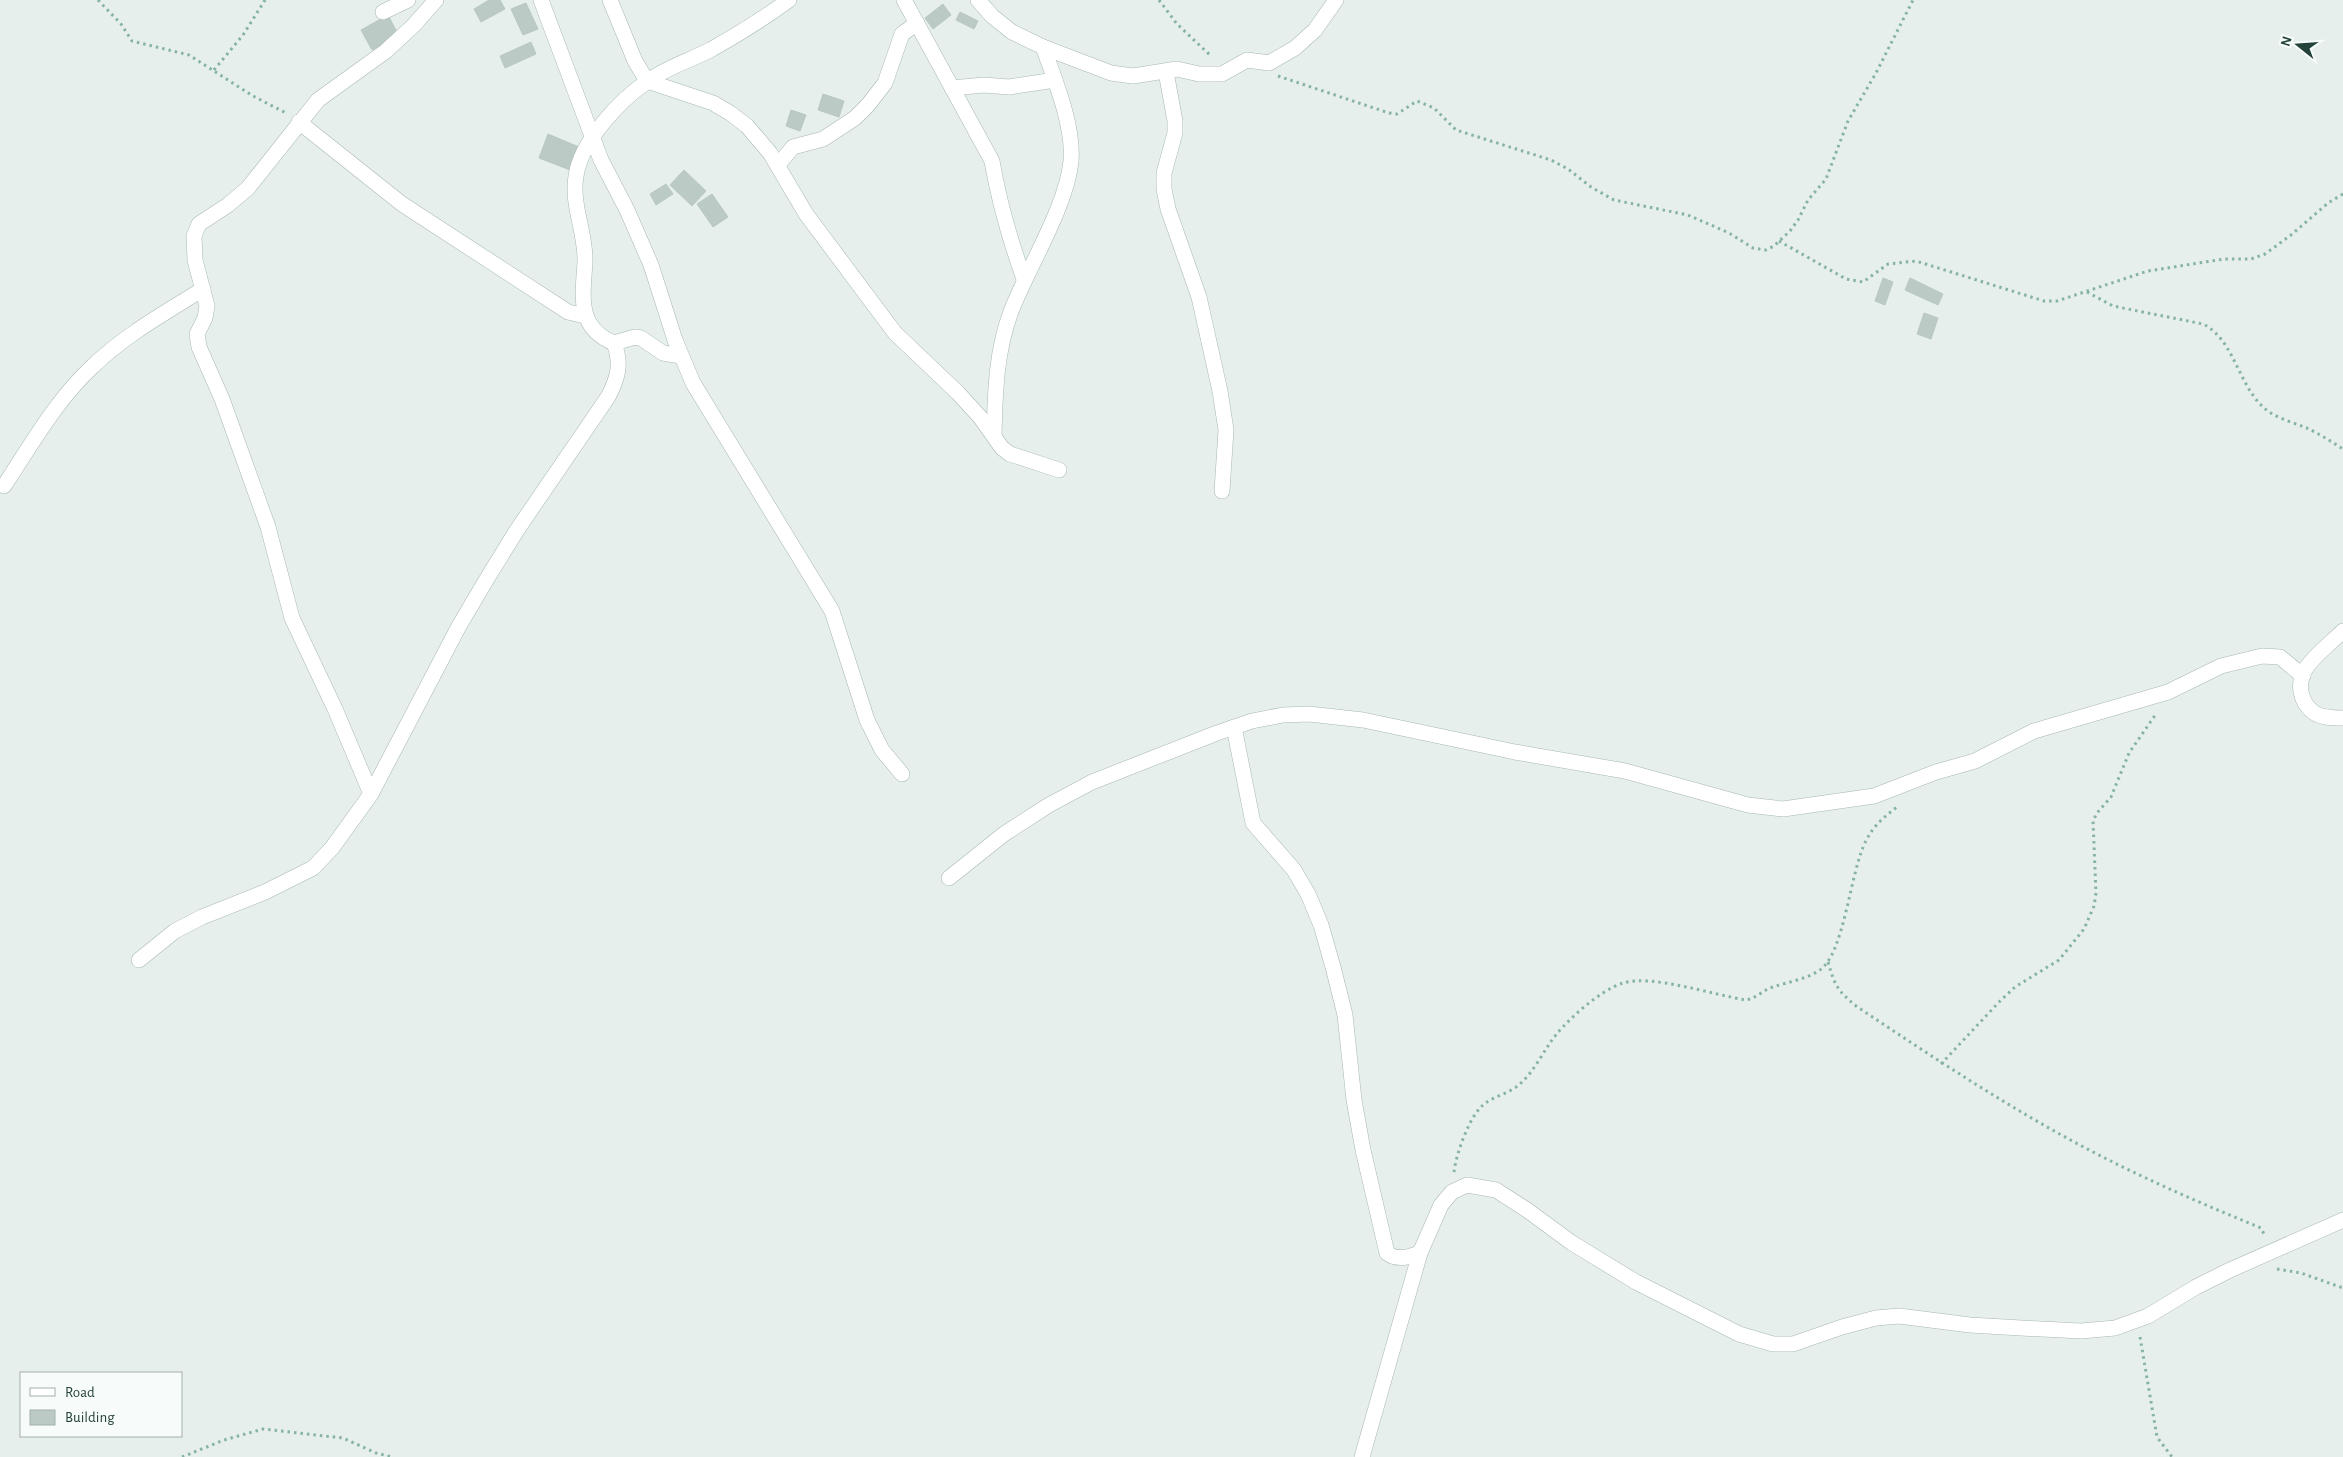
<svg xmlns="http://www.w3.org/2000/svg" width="2343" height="1457" font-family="'Alegreya Sans',sans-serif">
<rect width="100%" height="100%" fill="#e6efeb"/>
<g fill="#bbcac4" stroke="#b8c9c2">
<path d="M 489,0 L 500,0 L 505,9 L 481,22 L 474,9 Z"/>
<path d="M 526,3 L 538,29 L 523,35 L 511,9 Z"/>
<path d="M 943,4 L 951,15 L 933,29 L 925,18 Z"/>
<path d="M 960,12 L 978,21 L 974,29 L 956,20 Z"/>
<path d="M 388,15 L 399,36 L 372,50 L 361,30 Z"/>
<path d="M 531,42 L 536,54 L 505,68 L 500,56 Z"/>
<path d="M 823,94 L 844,101 L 839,117 L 818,110 Z"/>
<path d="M 791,110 L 806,115 L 800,131 L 786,126 Z"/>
<path d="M 548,134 L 579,147 L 570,170 L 539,158 Z"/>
<path d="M 684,170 L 706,191 L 692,206 L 670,185 Z"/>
<path d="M 666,184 L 673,194 L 656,205 L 650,194 Z"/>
<path d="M 712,194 L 728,217 L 713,227 L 697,204 Z"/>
<path d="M 1883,278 L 1893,282 L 1885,305 L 1875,301 Z"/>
<path d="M 1910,278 L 1943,294 L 1938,305 L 1905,290 Z"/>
<path d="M 1924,313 L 1938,318 L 1931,339 L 1917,334 Z"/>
</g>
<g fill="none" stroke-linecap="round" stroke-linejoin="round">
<defs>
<g id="minor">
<path d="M 541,0 L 601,160 L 627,210 L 651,265 L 675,340 L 693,383 L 832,611 L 867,720 L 882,750 L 902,774"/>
<path d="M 610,0 L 635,61 L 647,81 L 713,103 L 730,113 L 747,126 L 770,153 L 806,214 L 895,333 L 958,393 L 980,417 L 1002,448 L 1010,454 L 1059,470"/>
<path d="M 904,0 L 992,161 C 999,202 1010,240 1024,279"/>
<path d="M 978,0 L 992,16 L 1012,32 L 1043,47 L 1111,73 L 1133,76 L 1177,69 L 1199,74 L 1222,74 L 1247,60 L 1269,63 L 1295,48 L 1315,30 L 1336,0"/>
<path d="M 383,12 L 408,0"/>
<path d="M 1166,72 L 1175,121 L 1175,133 L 1164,173 L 1164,189 L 1168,209 L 1199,297 L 1220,391 L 1226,430 L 1222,491"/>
<path d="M 952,88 L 984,85 L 1009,87 L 1055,80"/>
<path d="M 299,122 L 402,204 L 568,312 L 585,316"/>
<path d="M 778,165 L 793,147 L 823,139 L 855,118 L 868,105 L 885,83 L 902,34 L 917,23"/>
<path d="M 681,356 L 663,353 L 641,338 L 635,337 L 614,343 C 576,328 583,295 585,262 C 586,233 571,205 576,176 C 581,141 620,100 648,81 C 667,67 691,60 712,49 C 739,34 764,18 789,0"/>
<path d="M 994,436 C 995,394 996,349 1012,309 C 1029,266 1067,205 1071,161 C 1074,126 1055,80 1043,47"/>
<path d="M 4,486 C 31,445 57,399 93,366 C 125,335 165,313 203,289"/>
<path d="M 2343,631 C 2333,641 2312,657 2305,670 C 2297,683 2300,702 2313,712 C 2321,718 2333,718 2343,718"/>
<path d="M 1234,727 L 1253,823 L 1294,870 L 1308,894 L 1321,925 L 1333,967 L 1345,1015 L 1354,1100 L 1363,1150 L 1387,1253 C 1397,1261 1409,1257 1420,1253"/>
<path d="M 371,794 L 335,709 L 292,618 L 268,527 L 222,399 L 199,347 L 197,334 L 205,318 L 207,306 L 195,260 L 194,236 L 199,224 L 228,205 L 248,188 L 318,100 L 386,51 L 414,25 L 436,0"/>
<path d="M 949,878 L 1004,834 L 1049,805 L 1092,782 L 1217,733 L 1252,721 L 1283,715 L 1309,714 L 1363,720 L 1515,752 L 1625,771 L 1748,805 L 1783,809 L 1874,796 L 1936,772 L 1975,761 L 2034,731 L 2168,692 L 2221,666 L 2262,656 L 2280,657 L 2303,676"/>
<path d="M 139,960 L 175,931 L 202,917 L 265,892 L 313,868 L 332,848 L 371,794 L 459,626 L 488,577 L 517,530 L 608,397 C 618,378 622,364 614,343"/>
<path d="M 1362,1457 L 1420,1253 L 1441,1205 L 1452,1192 L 1467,1185 L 1496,1190 L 1527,1210 L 1572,1243 L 1636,1282 L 1739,1334 L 1773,1344 L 1793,1344 L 1842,1327 L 1876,1318 L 1899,1316 L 1970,1325 L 2021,1328 L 2081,1331 L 2115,1328 L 2148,1316 L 2196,1287 L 2230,1270 L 2343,1220"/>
</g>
</defs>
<use href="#minor" stroke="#a8b8b2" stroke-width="16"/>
<g stroke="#86b3a5" stroke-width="3" stroke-dasharray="2.5 4" stroke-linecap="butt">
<path d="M 98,0 L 121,24 L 132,41 L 189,55 L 253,96 L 286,113"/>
<path d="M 1159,0 L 1177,24 L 1211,56"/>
<path d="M 214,70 L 243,35 L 265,0"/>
<path d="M 1278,76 L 1389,113 L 1397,114 L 1417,101 L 1434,108 L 1456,130 L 1551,160 L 1568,169 L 1591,187 L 1614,200 L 1688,215 L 1729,233 L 1753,248 L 1766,250 L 1774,246 L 1790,231 L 1798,220 L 1808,200 L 1826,179 L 1848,121 L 1876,73 L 1913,0"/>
<path d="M 1779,241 L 1846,279 L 1863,282 L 1888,264 L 1916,261 L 2044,301 L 2057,301 L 2148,271 L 2224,259 L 2251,259 L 2265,254 L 2291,235 L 2328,203 L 2343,194"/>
<path d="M 2087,292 L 2113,306 L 2203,324 C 2233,339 2238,382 2261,405 C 2273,418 2293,422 2309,429 C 2321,435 2332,442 2343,449"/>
<path d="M 1828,962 C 1835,986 1837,990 1856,1006 C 1934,1058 2012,1110 2095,1153 C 2149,1181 2205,1205 2261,1228 L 2265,1236"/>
<path d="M 1941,1064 L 2000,1001 L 2015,987 L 2059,960 L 2084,929 L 2094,906 L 2096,893 L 2093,821 L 2097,813 L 2111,797 L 2129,753 L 2156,714"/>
<path d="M 1454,1172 C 1456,1154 1469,1118 1482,1106 C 1492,1096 1510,1094 1521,1083 C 1533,1072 1541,1056 1550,1043 C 1563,1023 1600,990 1623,983 C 1651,974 1714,995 1746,1000 C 1757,998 1763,990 1773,987 C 1788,982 1807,979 1820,970 C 1845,952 1850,871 1866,841 C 1873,826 1884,817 1897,807"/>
<path d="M 2277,1269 L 2301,1273 L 2343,1288"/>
<path d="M 2140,1337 L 2157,1437 L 2172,1457"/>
<path d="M 182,1457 L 224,1440 L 263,1429 L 343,1438 L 376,1453 L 392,1457"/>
</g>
<use href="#minor" stroke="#fff" stroke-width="15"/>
</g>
<rect x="20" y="1372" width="162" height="65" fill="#f7fbf9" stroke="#a3b1ad"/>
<rect x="30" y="1388" width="25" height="8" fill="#ffffff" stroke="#a3b1ad"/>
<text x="65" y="1397" font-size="15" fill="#24423a">Road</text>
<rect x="30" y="1410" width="25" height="15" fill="#bbcac4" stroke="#a3b1ad"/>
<text x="65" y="1422" font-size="15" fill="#24423a">Building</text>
<g transform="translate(2298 45) rotate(287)" stroke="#f7fbf9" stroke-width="4" paint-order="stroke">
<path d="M0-4L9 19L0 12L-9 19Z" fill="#24423a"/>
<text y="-8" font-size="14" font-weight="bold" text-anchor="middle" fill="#24423a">N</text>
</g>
</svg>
